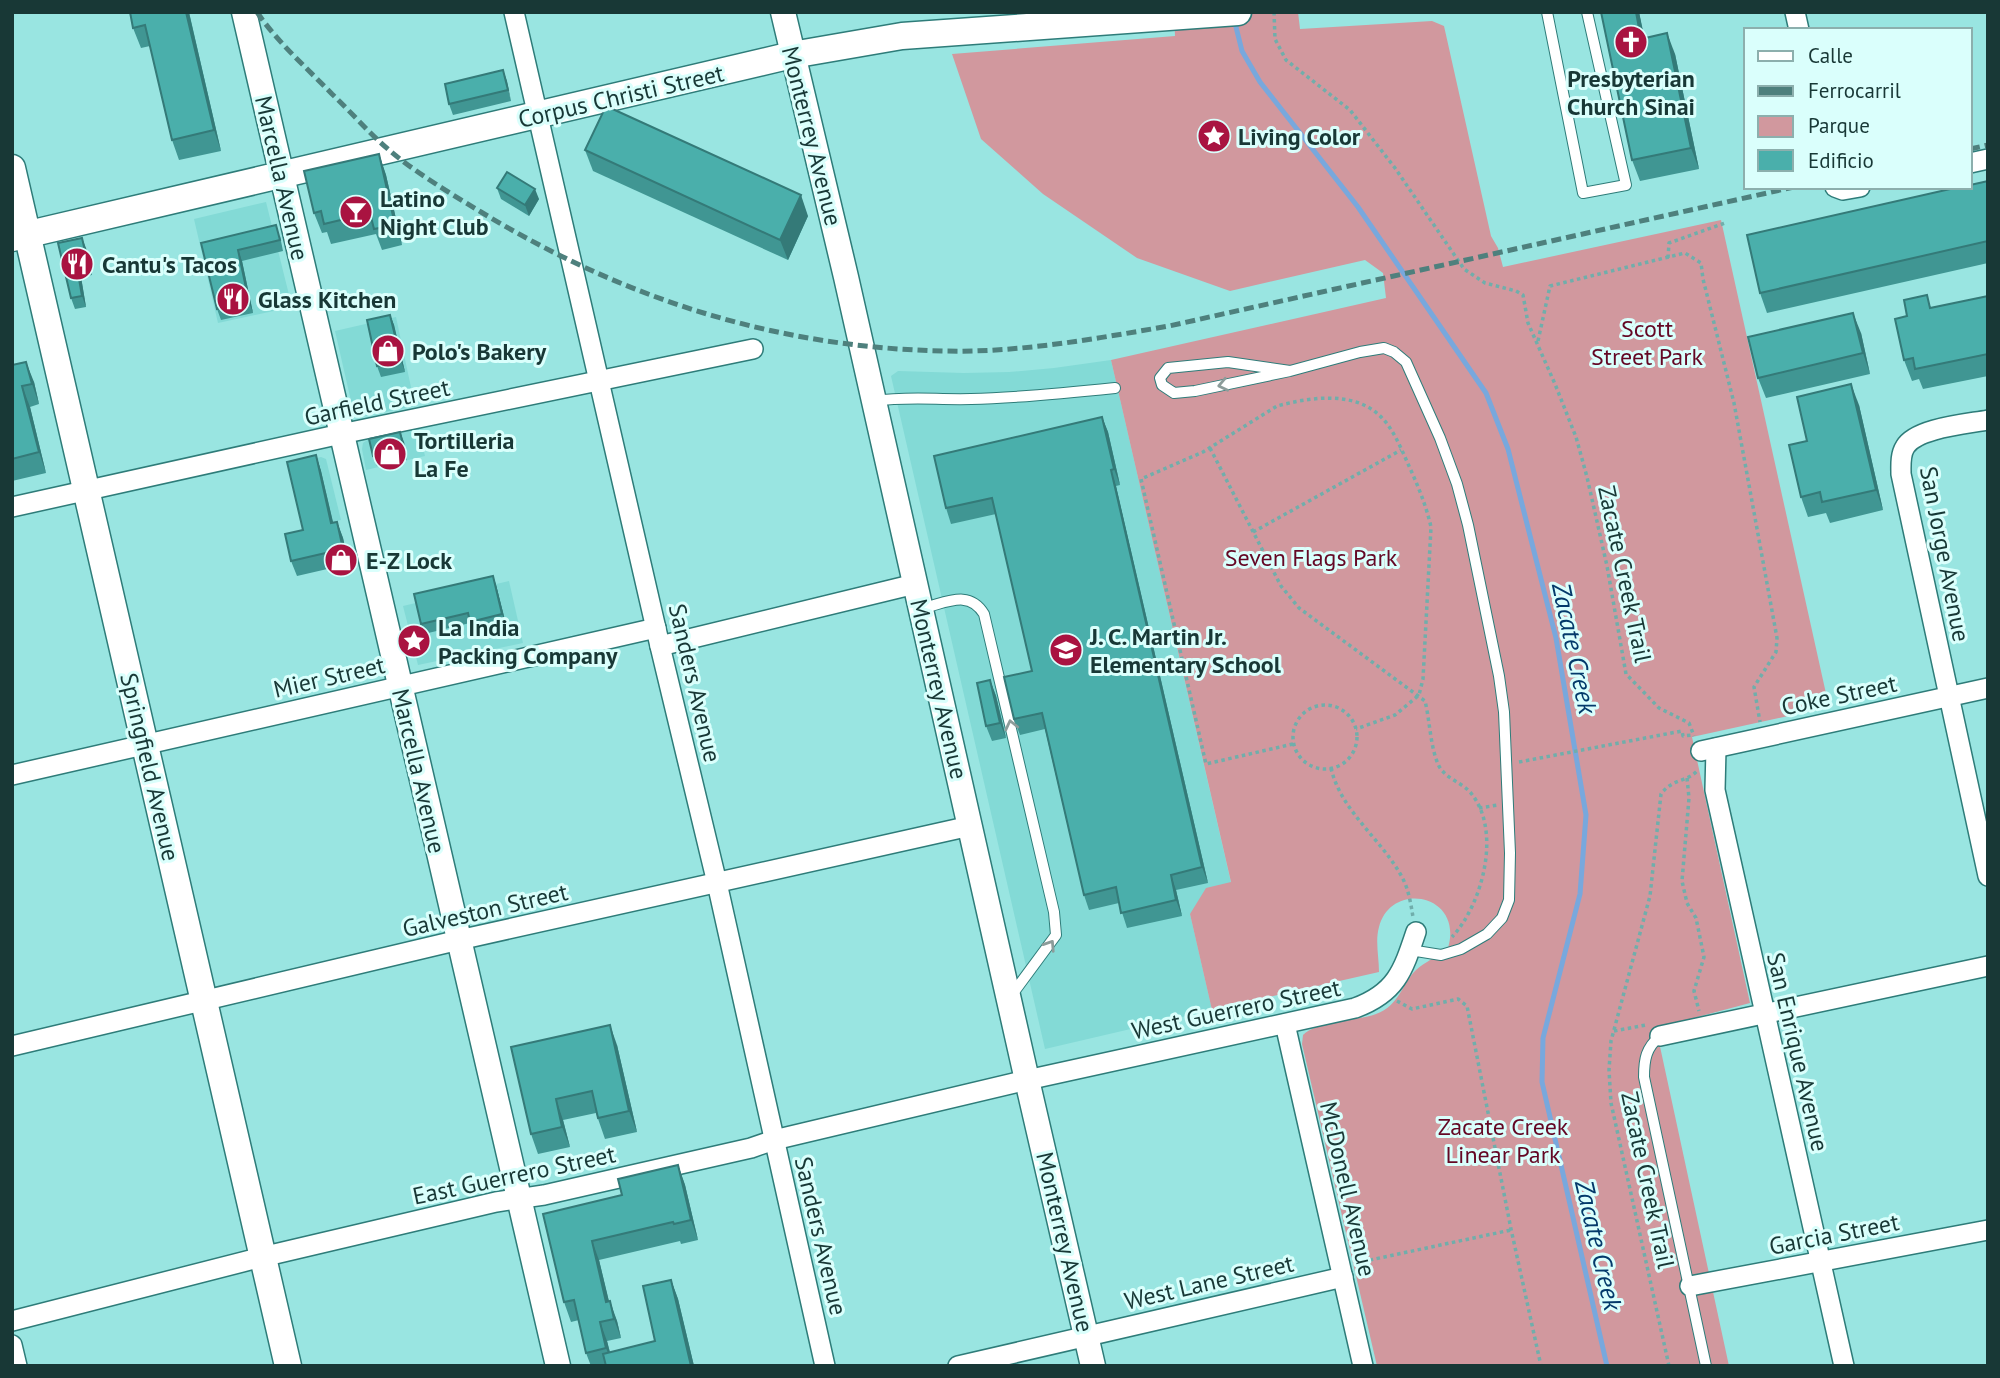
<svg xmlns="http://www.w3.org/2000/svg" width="2000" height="1378" font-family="'PT Sans',sans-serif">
<rect width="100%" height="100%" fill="#99e5e1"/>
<g fill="#83dad6">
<path d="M 266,202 L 292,307 L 218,323 L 194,219 Z"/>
<path d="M 396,317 L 415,406 L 366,416 L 363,408 L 351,401 L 335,331 Z"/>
<path d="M 1111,360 L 1231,883 L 1190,914 L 1212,1010 L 1045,1049 L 891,376 L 898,371 L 964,373 L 1009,372 L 1054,368 Z"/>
<path d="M 419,429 L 425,456 L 366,470 L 362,449 L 363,443 L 369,439 Z"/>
<path d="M 321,457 L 326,459 L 341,520 L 304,528 L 291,464 Z"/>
<path d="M 509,581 L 523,643 L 418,665 L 403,606 Z"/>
</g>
<path fill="#d1989e" d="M 1174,12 L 1298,12 L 1300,29 L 1432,21 L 1444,26 L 1491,236 L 1498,248 L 1503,267 L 1721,220 L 1829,707 L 1692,737 L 1750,1003 L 1656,1028 L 1729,1366 L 1377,1366 L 1302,1044 L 1303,1035 C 1317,1021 1357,1021 1376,1014 C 1400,1005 1401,985 1416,970 C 1425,962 1438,956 1448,948 C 1464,894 1391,880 1379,927 C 1375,941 1379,957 1379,972 L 1212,1010 L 1190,914 L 1206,888 L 1231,882 L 1111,360 L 1386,298 L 1383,273 L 1365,260 L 1230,291 L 1137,258 L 1043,194 L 981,139 L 952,54 L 1175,36 Z"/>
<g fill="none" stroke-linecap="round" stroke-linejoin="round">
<path stroke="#78a8dd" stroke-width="5" d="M 1234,19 L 1242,51 L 1260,82 L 1358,207 L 1486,393 L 1508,449 L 1556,638 L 1586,815 L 1580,894 L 1543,1038 L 1542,1082 L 1607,1366"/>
<defs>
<g id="service">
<path d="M 1547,12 L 1583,193 L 1626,185 L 1587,12"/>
<path d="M 1290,371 L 1228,362 L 1168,368 L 1160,378 L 1162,385 L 1174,393 L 1195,391 L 1290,371 L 1360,352 L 1384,348 L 1394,352 L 1406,362 L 1440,438 L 1457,484 L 1468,525 L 1499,676 L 1504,712 L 1510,853 L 1509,900 L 1502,918 L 1487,934 L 1461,949 L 1441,955 L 1410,950"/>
<path d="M 875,401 C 907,396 938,400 971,399 C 1019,398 1067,393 1115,388"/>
<path d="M 923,608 C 946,603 969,589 984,614 L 1054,912 L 1056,935 L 1011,996"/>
<path d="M 1660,1036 C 1646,1048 1644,1059 1644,1077 L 1706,1366"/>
</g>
<g id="minor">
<path d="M 514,12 L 660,646 L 717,883 L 825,1366"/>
<path d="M 1795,12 L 1799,30"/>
<path d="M 1970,163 L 1988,159"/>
<path d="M 1835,187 L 1843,190 L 1860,187"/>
<path d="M 1988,420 C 1967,424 1916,428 1905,447 C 1900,455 1901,466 1901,474 L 1988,876"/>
<path d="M 12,507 L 341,434 L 753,349"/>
<path d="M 660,646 L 915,584"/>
<path d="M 1716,748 L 1715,790 L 1844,1366"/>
<path d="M 1701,751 L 1988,688"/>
<path d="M 12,775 L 656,628"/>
<path d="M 1285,1024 L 1363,1366"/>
<path d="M 1660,1036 L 1988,966"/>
<path d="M 12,1046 L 459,940 L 970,826"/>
<path d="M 1690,1286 L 1988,1230"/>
<path d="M 12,1321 L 262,1257 L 496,1202 L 544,1195 L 751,1148 L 774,1140 L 1027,1080 L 1355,1008 C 1396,993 1403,971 1416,932"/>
<path d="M 12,1345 L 17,1366"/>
<path d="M 958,1366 L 1343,1277"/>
</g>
<g id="tertiary">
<path d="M 244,12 L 558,1366"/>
<path d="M 783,12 L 846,277 L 1027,1080 L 1093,1366"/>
</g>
<g id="secondary">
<path d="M 12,168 L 288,1366"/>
<path d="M 12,238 L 792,55 L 902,36 L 1238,12"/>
</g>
</defs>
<use href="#service" stroke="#2e7c79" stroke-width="12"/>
<use href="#minor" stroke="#2e7c79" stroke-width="22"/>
<use href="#tertiary" stroke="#2e7c79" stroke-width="27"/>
<use href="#secondary" stroke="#2e7c79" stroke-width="29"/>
<g stroke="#70aeab" stroke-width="3.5" stroke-dasharray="3.5 3.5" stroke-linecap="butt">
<path d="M 1274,12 L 1275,39 L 1286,60 L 1350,110 L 1395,168 L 1464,269 L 1485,283 L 1516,291 L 1523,295 L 1528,323 L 1555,384 L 1576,437 L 1587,477 L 1607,566 L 1626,674 L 1659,708 L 1689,723 L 1694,736"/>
<path d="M 1668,258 L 1669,243 L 1725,223"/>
<path d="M 1538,341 L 1550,286 L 1685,253 L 1701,263 L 1703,279 L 1734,403 L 1777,638 L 1776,652 L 1754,687 L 1760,722"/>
<path d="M 1210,448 L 1281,586 L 1299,608 L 1425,701 C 1430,721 1430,745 1438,764 C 1444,778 1461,782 1470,792 C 1503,830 1482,905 1452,937"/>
<path d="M 1253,532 L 1401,450"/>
<circle cx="1325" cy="737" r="32"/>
<path d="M 1293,744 L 1206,764 L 1141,479 L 1203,452 L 1277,406 C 1311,397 1357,390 1383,419 C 1395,432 1402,451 1409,466 C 1418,486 1426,505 1431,527 L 1423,679 L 1419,695 L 1395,715 L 1356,729"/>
<path d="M 1519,762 L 1682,731 L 1683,736 L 1693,735"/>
<path d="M 1331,768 C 1341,812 1383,840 1403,879 C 1409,891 1411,905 1413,917"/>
<path d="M 1687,778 L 1689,798 L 1682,881 L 1687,903 L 1696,918 L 1704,957 L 1694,991 L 1699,1011"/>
<path d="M 1479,808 L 1498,805"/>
<path d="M 1397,1001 L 1412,1009 L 1458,999 L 1467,1006 L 1511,1229 L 1541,1366"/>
<path d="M 1614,1031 L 1646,1025"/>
<path d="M 1356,1263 L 1511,1230"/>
<path d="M 1669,1366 L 1611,1103 L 1609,1070 L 1611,1041 L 1650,896 L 1661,794 C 1673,778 1687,782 1697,771"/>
</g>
<use href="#service" stroke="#fff" stroke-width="10"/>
<use href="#minor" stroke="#fff" stroke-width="19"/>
<use href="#tertiary" stroke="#fff" stroke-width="24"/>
<use href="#secondary" stroke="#fff" stroke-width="26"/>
<g stroke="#4e807d" stroke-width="5" stroke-dasharray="10 5" stroke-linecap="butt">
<path d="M 257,12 C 277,42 307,68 332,94 C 351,112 369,133 389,150 C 416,173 450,193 481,212 C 625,299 774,347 942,351 C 1018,353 1094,339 1169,326 L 1794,187"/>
<path d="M 1970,149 L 1988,145"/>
</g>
</g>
<g fill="#409693">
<path d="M 130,12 L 189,12 L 221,151 L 179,160 L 172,140 L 150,46 L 141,48 L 133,28 Z"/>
<path d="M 1601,12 L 1639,12 L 1644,38 L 1675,54 L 1699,169 L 1640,181 L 1632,160 Z"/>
<path d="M 503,70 L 511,101 L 453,115 L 449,104 Z"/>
<path d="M 585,150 L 808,216 L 788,260 L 593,171 Z"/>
<path d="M 379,154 L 386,175 L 402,245 L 382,250 L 376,234 L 331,244 L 327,232 L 322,233 L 314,213 Z"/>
<path d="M 1988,181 L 1988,263 L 1767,313 L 1760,293 Z"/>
<path d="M 497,188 L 539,199 L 529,216 L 501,199 Z"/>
<path d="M 280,236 L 283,251 L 242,261 L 253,313 L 221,320 L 217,309 L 201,243 Z"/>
<path d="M 58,243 L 86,248 L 92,275 L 81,277 L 86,307 L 75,309 L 71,298 Z"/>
<path d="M 1988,296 L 1988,376 L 1923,389 L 1919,379 L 1912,381 L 1904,360 L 1907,316 L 1932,308 Z"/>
<path d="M 390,315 L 394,325 L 405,372 L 381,377 L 377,366 Z"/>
<path d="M 1861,333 L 1870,374 L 1766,398 L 1758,378 Z"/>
<path d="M 12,365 L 34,382 L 39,404 L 30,407 L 46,473 L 12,481 Z"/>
<path d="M 1859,405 L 1883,510 L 1830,523 L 1826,513 L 1808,517 L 1801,497 L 1807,441 Z"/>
<path d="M 1102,417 L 1108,432 L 1120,485 L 1116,486 L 1208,883 L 1176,890 L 1182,916 L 1127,928 L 1119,903 L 1089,910 L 1084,895 L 1045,729 L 1020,735 L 1014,719 L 1032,671 L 996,514 L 951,524 L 946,508 Z"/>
<path d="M 404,442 L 407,460 L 377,466 L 373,456 Z"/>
<path d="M 316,455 L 321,471 L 333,523 L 337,522 L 343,538 L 349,564 L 297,576 L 291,561 L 303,530 Z"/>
<path d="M 493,576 L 496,585 L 506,624 L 473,632 L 470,623 L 424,634 L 421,624 Z"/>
<path d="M 990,680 L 996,696 L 1006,738 L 992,741 L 986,726 Z"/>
<path d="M 617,1045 L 637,1132 L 605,1139 L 596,1113 L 563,1120 L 570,1147 L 538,1154 L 531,1134 L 511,1047 Z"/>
<path d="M 678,1165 L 685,1185 L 698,1240 L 681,1244 L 680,1241 L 599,1260 L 609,1302 L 617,1321 L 621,1338 L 607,1341 L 610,1352 L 655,1341 L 671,1280 L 678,1299 L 694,1366 L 591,1366 L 586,1353 L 579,1320 L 571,1322 L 564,1302 L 543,1214 L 622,1195 Z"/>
</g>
<g fill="#347a78">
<path d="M 186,12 L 189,13 L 221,151 L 214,130 Z"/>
<path d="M 1636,12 L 1639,12 L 1649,59 L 1641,39 Z"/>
<path d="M 1667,33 L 1675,54 L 1699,169 L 1691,148 Z"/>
<path d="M 503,70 L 507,81 L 511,101 L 508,90 Z"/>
<path d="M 379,154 L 386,175 L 402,245 L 395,225 Z"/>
<path d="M 535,189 L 539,199 L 529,216 L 525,205 Z"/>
<path d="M 801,195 L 808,216 L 788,260 L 780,240 Z"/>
<path d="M 82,238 L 86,248 L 92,275 L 88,264 Z"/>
<path d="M 238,250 L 242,261 L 253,313 L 249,302 Z"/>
<path d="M 77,267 L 81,277 L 86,307 L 82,296 Z"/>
<path d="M 1853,313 L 1861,333 L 1870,374 L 1863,353 Z"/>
<path d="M 390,315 L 394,325 L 405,372 L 401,361 Z"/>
<path d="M 26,362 L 34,382 L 39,404 L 32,384 Z"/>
<path d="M 1851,384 L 1859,405 L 1883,510 L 1876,490 Z"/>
<path d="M 22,386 L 30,407 L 46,473 L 39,452 Z"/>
<path d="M 1102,417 L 1108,432 L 1120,485 L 1114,469 Z"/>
<path d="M 400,432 L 404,442 L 407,460 L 404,449 Z"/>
<path d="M 316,455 L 321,471 L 337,539 L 331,523 Z"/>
<path d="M 1111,470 L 1116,486 L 1208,883 L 1202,867 Z"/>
<path d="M 337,522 L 343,538 L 349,564 L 343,549 Z"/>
<path d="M 493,576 L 496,585 L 506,624 L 502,614 Z"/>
<path d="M 990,680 L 996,696 L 1006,738 L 1000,723 Z"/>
<path d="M 1171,875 L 1176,890 L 1182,916 L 1176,900 Z"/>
<path d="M 610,1025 L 617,1045 L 637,1132 L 629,1111 Z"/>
<path d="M 556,1099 L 563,1120 L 570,1147 L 562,1127 Z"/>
<path d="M 678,1165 L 685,1185 L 698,1240 L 691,1220 Z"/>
<path d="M 592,1241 L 599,1260 L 614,1322 L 606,1302 Z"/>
<path d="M 671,1280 L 678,1299 L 694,1366 L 691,1366 Z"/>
<path d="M 610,1301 L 617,1321 L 621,1338 L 614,1319 Z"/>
<path d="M 600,1322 L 607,1341 L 613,1366 L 606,1348 Z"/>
</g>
<g fill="#4aafab" stroke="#347a78" stroke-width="2">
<path d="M 130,12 L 186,12 L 214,130 L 172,140 L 145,25 L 133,28 Z"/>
<path d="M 1601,12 L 1636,12 L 1641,39 L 1667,33 L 1691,148 L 1632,160 Z"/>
<path d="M 503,70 L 508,90 L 449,104 L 445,84 Z"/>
<path d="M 606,106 L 801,195 L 780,240 L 585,150 Z"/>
<path d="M 379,154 L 395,225 L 374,229 L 370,213 L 324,224 L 321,211 L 314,213 L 304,171 Z"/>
<path d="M 507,172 L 535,189 L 525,205 L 497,188 Z"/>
<path d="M 1988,181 L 1988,241 L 1760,293 L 1747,235 L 1959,187 L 1970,187 L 1970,185 Z"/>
<path d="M 276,225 L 280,240 L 238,250 L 249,302 L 217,309 L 201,243 Z"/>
<path d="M 82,238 L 88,264 L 77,267 L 82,296 L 71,298 L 58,243 Z"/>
<path d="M 1927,295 L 1930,308 L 1988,296 L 1988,354 L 1915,369 L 1913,358 L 1904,360 L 1895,319 L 1907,316 L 1904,300 Z"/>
<path d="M 1853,313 L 1863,353 L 1758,378 L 1748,337 Z"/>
<path d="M 390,315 L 401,361 L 377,366 L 367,320 Z"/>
<path d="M 26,362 L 32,384 L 22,386 L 39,452 L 12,459 L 12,365 Z"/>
<path d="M 1851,384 L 1876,490 L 1822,502 L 1820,492 L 1801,497 L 1789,445 L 1807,441 L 1797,397 Z"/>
<path d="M 1102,417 L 1114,469 L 1111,470 L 1202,867 L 1171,875 L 1176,900 L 1121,913 L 1116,887 L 1084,895 L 1042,713 L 1014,719 L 1004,677 L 1032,671 L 992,498 L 946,508 L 934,456 Z"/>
<path d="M 400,432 L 404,449 L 373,456 L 369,439 Z"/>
<path d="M 316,455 L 331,523 L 337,522 L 343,549 L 291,561 L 285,534 L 303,530 L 287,462 Z"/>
<path d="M 493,576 L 502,614 L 470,622 L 468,613 L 421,624 L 414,594 Z"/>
<path d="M 990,680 L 1000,723 L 986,726 L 977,683 Z"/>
<path d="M 610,1025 L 629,1111 L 598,1118 L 592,1091 L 556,1099 L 562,1127 L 531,1134 L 511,1047 Z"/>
<path d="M 678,1165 L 691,1220 L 674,1224 L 673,1222 L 592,1241 L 606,1302 L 610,1301 L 614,1319 L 600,1322 L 606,1348 L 586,1353 L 574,1300 L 564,1302 L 543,1214 L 622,1195 L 618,1179 Z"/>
<path d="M 671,1280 L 691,1366 L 606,1366 L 603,1354 L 655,1341 L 643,1286 Z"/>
</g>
<defs><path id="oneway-chevron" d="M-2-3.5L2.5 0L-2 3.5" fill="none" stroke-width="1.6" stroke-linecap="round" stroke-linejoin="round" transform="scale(1.75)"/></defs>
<g stroke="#8c9c9a">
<use href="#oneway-chevron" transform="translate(1223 385) rotate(168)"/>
<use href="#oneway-chevron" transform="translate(1011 725) rotate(-103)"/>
<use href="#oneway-chevron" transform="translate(1050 945) rotate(-57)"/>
</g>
<defs>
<symbol id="church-disc" viewBox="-11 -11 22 22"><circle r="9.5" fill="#a91341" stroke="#dafffc"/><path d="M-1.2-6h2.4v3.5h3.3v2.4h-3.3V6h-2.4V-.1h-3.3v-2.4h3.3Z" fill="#fff"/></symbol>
<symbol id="sight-disc" viewBox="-11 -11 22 22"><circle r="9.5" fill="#a91341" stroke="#dafffc"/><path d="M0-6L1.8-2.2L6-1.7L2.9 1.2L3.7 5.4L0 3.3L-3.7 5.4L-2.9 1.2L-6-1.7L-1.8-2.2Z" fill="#fff"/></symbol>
<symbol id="bar-disc" viewBox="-11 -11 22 22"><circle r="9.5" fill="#a91341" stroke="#dafffc"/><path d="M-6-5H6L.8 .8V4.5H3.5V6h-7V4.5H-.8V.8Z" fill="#fff"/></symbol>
<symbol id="restaurant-disc" viewBox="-11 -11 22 22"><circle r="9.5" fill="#a91341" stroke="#dafffc"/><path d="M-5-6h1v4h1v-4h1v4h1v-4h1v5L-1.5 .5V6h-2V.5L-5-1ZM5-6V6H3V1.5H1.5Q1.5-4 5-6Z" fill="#fff"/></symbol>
<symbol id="shop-disc" viewBox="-11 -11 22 22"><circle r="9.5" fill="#a91341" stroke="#dafffc"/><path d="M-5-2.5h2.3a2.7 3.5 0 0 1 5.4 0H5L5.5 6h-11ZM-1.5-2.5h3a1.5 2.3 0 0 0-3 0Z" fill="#fff"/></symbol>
<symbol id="school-disc" viewBox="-11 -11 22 22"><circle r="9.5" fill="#a91341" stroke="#dafffc"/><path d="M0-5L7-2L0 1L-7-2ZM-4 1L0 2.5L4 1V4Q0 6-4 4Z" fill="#fff"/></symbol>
</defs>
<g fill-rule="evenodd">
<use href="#church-disc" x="1612" y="23" width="38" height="38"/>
<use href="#sight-disc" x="1195" y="117" width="38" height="38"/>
<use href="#bar-disc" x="337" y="193" width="38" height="38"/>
<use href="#restaurant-disc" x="58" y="245" width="38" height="38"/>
<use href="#restaurant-disc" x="214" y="280" width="38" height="38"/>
<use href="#shop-disc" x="369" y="332" width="38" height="38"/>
<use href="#shop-disc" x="371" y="435" width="38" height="38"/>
<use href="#shop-disc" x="322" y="541" width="38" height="38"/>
<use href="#sight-disc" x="395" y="622" width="38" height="38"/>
<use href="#school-disc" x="1047" y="631" width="38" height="38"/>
</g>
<g text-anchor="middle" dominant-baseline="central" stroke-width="6" stroke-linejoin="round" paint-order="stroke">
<g font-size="24" font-weight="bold" fill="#183836" stroke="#dafffc" text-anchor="start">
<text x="1631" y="78" text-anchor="middle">Presbyterian<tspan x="1631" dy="28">Church Sinai</tspan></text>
<text x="1238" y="136">Living Color</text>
<text x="380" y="198">Latino<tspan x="380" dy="28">Night Club</tspan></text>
<text x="102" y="264">Cantu's Tacos</text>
<text x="258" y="299">Glass Kitchen</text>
<text x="412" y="351">Polo's Bakery</text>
<text x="414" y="440">Tortilleria<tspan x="414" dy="28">La Fe</tspan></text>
<text x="366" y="560">E-Z Lock</text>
<text x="438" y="627">La India<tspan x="438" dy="28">Packing Company</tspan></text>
<text x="1090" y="636">J. C. Martin Jr.<tspan x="1090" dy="28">Elementary School</tspan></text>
</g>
<g font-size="24" fill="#183836" stroke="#dafffc">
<text transform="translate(621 96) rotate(-13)">Corpus Christi Street</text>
<text transform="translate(812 136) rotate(76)">Monterrey Avenue</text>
<text transform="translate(282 178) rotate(77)">Marcella Avenue</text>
<text transform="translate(377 402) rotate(-12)">Garfield Street</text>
<text transform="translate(1945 554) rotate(79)">San Jorge Avenue</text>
<text transform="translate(1625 574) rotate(78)">Zacate Creek Trail</text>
<text transform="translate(329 677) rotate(-13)">Mier Street</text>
<text transform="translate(695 683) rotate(77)">Sanders Avenue</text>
<text transform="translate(939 689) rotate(77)">Monterrey Avenue</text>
<text transform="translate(1839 695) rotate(-12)">Coke Street</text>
<text transform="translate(150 767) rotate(77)">Springfield Avenue</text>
<text transform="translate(419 771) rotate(77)">Marcella Avenue</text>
<text transform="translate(485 910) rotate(-13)">Galveston Street</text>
<text transform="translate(1236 1009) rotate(-12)">West Guerrero Street</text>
<text transform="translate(1798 1052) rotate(77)">San Enrique Avenue</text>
<text transform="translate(514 1175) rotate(-12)">East Guerrero Street</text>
<text transform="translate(1648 1180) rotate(78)">Zacate Creek Trail</text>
<text transform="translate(1348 1189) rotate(77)">McDonell Avenue</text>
<text transform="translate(1834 1234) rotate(-11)">Garcia Street</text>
<text transform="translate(821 1236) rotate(77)">Sanders Avenue</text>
<text transform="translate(1065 1242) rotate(77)">Monterrey Avenue</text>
<text transform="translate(1209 1282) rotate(-13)">West Lane Street</text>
</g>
<g font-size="24" fill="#640724" stroke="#dafffc">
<text x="1647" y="328">Scott<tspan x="1647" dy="28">Street Park</tspan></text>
<text x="1311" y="557">Seven Flags Park</text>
<text x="1503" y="1126">Zacate Creek<tspan x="1503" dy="28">Linear Park</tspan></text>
</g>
<g font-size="26" font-style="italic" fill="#03396a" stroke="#dafffc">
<text transform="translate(1575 648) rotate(78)">Zacate Creek</text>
<text transform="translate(1599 1245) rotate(77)">Zacate Creek</text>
</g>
</g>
<rect width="2000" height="1378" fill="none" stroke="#183836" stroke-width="28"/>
<rect x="1744" y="28" width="228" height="161" fill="#dafffc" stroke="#8cafad" stroke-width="2"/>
<rect x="1758" y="51" width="35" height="10" fill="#ffffff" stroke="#8cafad" stroke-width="2"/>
<text x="1808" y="63" font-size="21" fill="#183836">Calle</text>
<rect x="1758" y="86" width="35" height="10" fill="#4e807d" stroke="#8cafad" stroke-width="2"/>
<text x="1808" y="98" font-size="21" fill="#183836">Ferrocarril</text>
<rect x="1758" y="116" width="35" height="21" fill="#d1989e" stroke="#8cafad" stroke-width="2"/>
<text x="1808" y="133" font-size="21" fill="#183836">Parque</text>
<rect x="1758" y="150" width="35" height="21" fill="#4aafab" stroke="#8cafad" stroke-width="2"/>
<text x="1808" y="168" font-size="21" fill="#183836">Edificio</text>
</svg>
